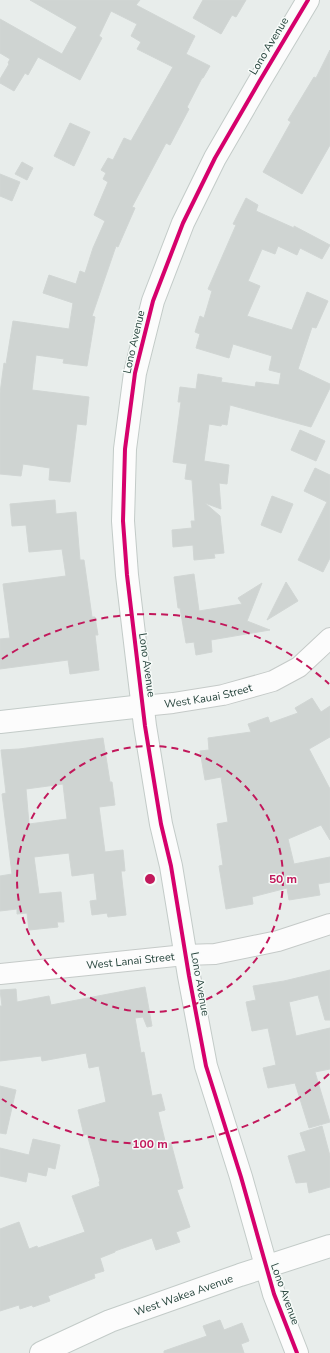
<svg xmlns="http://www.w3.org/2000/svg" width="330" height="1353" font-family="'Nunito Sans',sans-serif">
<rect width="100%" height="100%" fill="#e8edeb"/>
<g fill="#cfd4d2" stroke="#d1d6d4" fill-rule="evenodd">
<path d="M 30,0 L 140,0 L 136,5 L 195,36 L 186,54 L 210,66 L 203,78 L 202,78 L 187,107 L 189,109 L 170,145 L 166,143 L 132,207 L 135,208 L 118,247 L 116,246 L 92,316 L 95,317 L 87,366 L 63,363 L 64,359 L 36,355 L 32,390 L 89,397 L 86,425 L 77,424 L 70,482 L 49,480 L 50,468 L 23,464 L 21,476 L 0,474 L 0,393 L 4,363 L 6,364 L 13,321 L 69,329 L 73,303 L 43,293 L 49,275 L 76,284 L 80,271 L 85,273 L 93,248 L 105,221 L 94,215 L 108,182 L 103,179 L 106,173 L 101,170 L 108,158 L 113,160 L 124,138 L 131,141 L 173,67 L 137,49 L 141,42 L 131,36 L 137,24 L 111,11 L 99,36 L 102,38 L 80,80 L 38,57 L 28,75 L 25,73 L 14,91 L 0,83 L 0,79 L 9,64 L 8,63 L 10,59 L 0,53 L 0,19 L 62,54 L 77,27 Z"/>
<path d="M 203,0 L 246,0 L 236,17 L 232,15 L 221,34 L 193,18 Z"/>
<path d="M 330,50 L 330,145 L 302,194 L 263,172 L 291,122 L 288,120 L 314,77 L 316,78 Z"/>
<path d="M 70,123 L 90,132 L 74,166 L 54,156 Z"/>
<path d="M 22,162 L 33,168 L 27,180 L 15,174 Z"/>
<path d="M 0,174 L 20,182 L 12,201 L 0,196 Z"/>
<path d="M 246,198 L 258,205 L 256,211 L 294,228 L 294,226 L 330,245 L 322,259 L 300,248 L 297,255 L 278,246 L 275,254 L 262,249 L 248,281 L 260,286 L 247,316 L 292,330 L 307,292 L 328,301 L 316,328 L 312,327 L 298,369 L 330,384 L 330,388 L 311,427 L 230,405 L 227,425 L 222,424 L 221,426 L 209,424 L 204,461 L 229,465 L 227,484 L 219,483 L 221,509 L 205,503 L 220,516 L 224,553 L 214,554 L 215,558 L 194,560 L 193,545 L 173,547 L 172,530 L 192,528 L 191,521 L 195,521 L 192,480 L 185,479 L 187,464 L 173,462 L 181,402 L 178,402 L 180,387 L 196,389 L 198,374 L 222,378 L 221,382 L 255,387 L 256,382 L 279,385 L 281,373 L 269,370 L 272,356 L 233,344 L 229,358 L 196,348 L 200,334 L 195,332 L 200,316 L 204,318 L 212,291 L 208,289 L 236,225 L 233,224 Z"/>
<path d="M 300,430 L 325,441 L 316,461 L 291,450 Z"/>
<path d="M 315,468 L 330,475 L 330,558 L 323,572 L 298,560 L 327,502 L 304,491 Z"/>
<path d="M 272,496 L 293,504 L 281,533 L 261,525 Z"/>
<path d="M 55,500 L 56,514 L 76,512 L 80,560 L 84,560 L 92,617 L 95,617 L 98,635 L 95,635 L 99,670 L 70,674 L 68,660 L 0,669 L 0,639 L 10,638 L 3,584 L 66,576 L 62,549 L 29,552 L 26,525 L 12,526 L 10,504 Z"/>
<path d="M 194,574 L 199,611 L 242,604 L 238,598 L 262,583 L 247,621 L 270,630 L 211,640 L 212,652 L 196,655 L 194,642 L 186,643 L 180,608 L 178,608 L 174,577 Z"/>
<path d="M 286,582 L 298,601 L 267,620 Z"/>
<path d="M 312,698 L 321,712 L 330,706 L 330,737 L 309,749 L 330,789 L 330,840 L 321,825 L 288,839 L 294,864 L 330,857 L 330,882 L 318,884 L 320,895 L 289,900 L 287,888 L 252,897 L 253,904 L 226,909 L 219,866 L 223,865 L 217,824 L 228,822 L 221,777 L 205,780 L 200,751 L 209,750 L 208,738 L 251,732 L 248,724 L 268,717 L 270,723 L 298,713 L 295,708 Z"/>
<path d="M 103,738 L 110,782 L 112,782 L 115,805 L 99,807 L 105,852 L 123,850 L 125,871 L 121,871 L 126,915 L 108,917 L 107,913 L 92,915 L 90,901 L 97,900 L 94,873 L 72,876 L 69,853 L 34,857 L 39,894 L 61,892 L 64,922 L 57,922 L 58,927 L 29,930 L 27,913 L 17,914 L 17,909 L 0,911 L 0,876 L 12,874 L 2,794 L 6,793 L 1,750 L 19,749 ZM 63,784 L 67,819 L 29,824 L 26,789 Z"/>
<path d="M 330,970 L 330,1020 L 325,1020 L 318,995 L 289,1002 L 296,1036 L 330,1028 L 330,1069 L 315,1072 L 330,1122 L 309,1128 L 295,1083 L 268,1088 L 263,1068 L 276,1065 L 268,1028 L 252,1031 L 246,1002 L 256,1000 L 253,986 L 284,981 Z"/>
<path d="M 145,987 L 152,1026 L 147,1027 L 143,1017 L 135,1018 L 141,1053 L 144,1052 L 152,1096 L 161,1094 L 165,1110 L 158,1112 L 166,1145 L 171,1143 L 183,1188 L 177,1190 L 190,1227 L 176,1232 L 180,1242 L 156,1250 L 152,1238 L 115,1251 L 115,1252 L 100,1258 L 104,1271 L 94,1274 L 95,1278 L 48,1296 L 50,1301 L 33,1307 L 32,1305 L 20,1309 L 19,1305 L 0,1311 L 0,1229 L 19,1222 L 29,1249 L 37,1246 L 38,1248 L 85,1232 L 72,1196 L 100,1186 L 99,1182 L 100,1181 L 87,1134 L 84,1135 L 78,1110 L 106,1102 L 99,1066 L 89,1068 L 86,1053 L 42,1061 L 41,1056 L 0,1061 L 0,1006 L 2,1006 L 0,990 L 16,989 L 17,1002 L 49,996 L 51,1005 Z"/>
<path d="M 0,1086 L 16,1090 L 6,1134 L 0,1133 Z"/>
<path d="M 322,1126 L 330,1156 L 330,1187 L 309,1193 L 307,1182 L 296,1183 L 288,1156 L 306,1151 L 300,1133 Z"/>
<path d="M 33,1139 L 60,1145 L 55,1169 L 48,1167 L 46,1176 L 28,1172 L 26,1182 L 0,1176 L 0,1148 L 29,1155 Z"/>
<path d="M 220,1320 L 224,1330 L 242,1323 L 249,1341 L 241,1344 L 244,1353 L 164,1353 L 164,1351 L 207,1336 L 203,1326 Z"/>
</g>
<g fill="none" stroke-linecap="round" stroke-linejoin="round">
<defs>
<g id="street">
<path id="s1" d="M 143,706 L 173,703 L 223,695 L 273,681 L 299,667 L 330,638"/>
<path id="s2" d="M 0,974 L 185,955 L 215,954 L 278,941 L 330,924"/>
</g>
<g id="secondary">
<path d="M 0,722 L 143,706"/>
<path id="s3" d="M 41,1353 L 110,1321 L 240,1275 L 330,1246"/>
<path d="M 297,1353 L 274,1294 L 241,1177 L 206,1066 L 189,976 L 171,866 L 161,824 L 145,726 L 127,575 L 123,521 L 125,449 L 135,373 L 153,301 L 183,223 L 215,158 L 259,82 L 308,0"/>
</g>
</defs>
<use href="#street" stroke="#c5cac8" stroke-width="22"/>
<use href="#secondary" stroke="#c3cbc8" stroke-width="24"/>
<use href="#street" stroke="#fcfcfc" stroke-width="20"/>
<use href="#secondary" stroke="#fcfcfc" stroke-width="22"/>
<defs>
<path id="cycleway" d="M 297,1353 L 274,1294 L 241,1177 L 206,1066 L 189,976 L 171,866 L 161,824 L 145,726 L 127,575 L 123,521 L 125,449 L 135,373 L 153,301 L 183,223 L 215,158 L 259,82 L 308,0"/>
</defs>
<use href="#cycleway" stroke="#f7fbf9" stroke-width="6"/>
<use href="#cycleway" stroke="#d6006c" stroke-width="4"/>
</g>
<g fill="none" stroke="#c2185b" stroke-width="2" stroke-dasharray="7 5">
<circle cx="150" cy="879" r="133"/>
<path d="M329 1074A265 265 0 0 1 2 1099M2 659A265 265 0 0 1 329 684"/>
</g>
<g text-anchor="middle" dominant-baseline="central" stroke-width="3" stroke-linejoin="round" paint-order="stroke">
<g font-size="11" fill="#24423a" stroke="#f7fbf9">
<text transform="translate(269 46) rotate(-59)">Lono Avenue</text>
<text transform="translate(134 342) rotate(-77)">Lono Avenue</text>
<text transform="translate(147 665) rotate(82)">Lono Avenue</text>
<text stroke="none"><textPath href="#s1" startOffset="66">West Kauai Street</textPath></text>
<text stroke="none"><textPath href="#s2" startOffset="131">West Lanai Street</textPath></text>
<text transform="translate(200 984) rotate(80)">Lono Avenue</text>
<text transform="translate(285 1294) rotate(70)">Lono Avenue</text>
<text stroke="none"><textPath href="#s3" startOffset="154">West Wakea Avenue</textPath></text>
</g>
</g>
<circle cx="150" cy="879" r="6" fill="#c2185b" stroke="#f7fbf9" stroke-width="2"/>
<g font-size="12" text-anchor="middle" font-weight="bold" fill="#c2185b" stroke="#f7fbf9" stroke-width="3" stroke-linejoin="round" paint-order="stroke">
<text x="283" y="883">50 m</text>
<text x="150" y="1148">100 m</text>
</g>
</svg>
